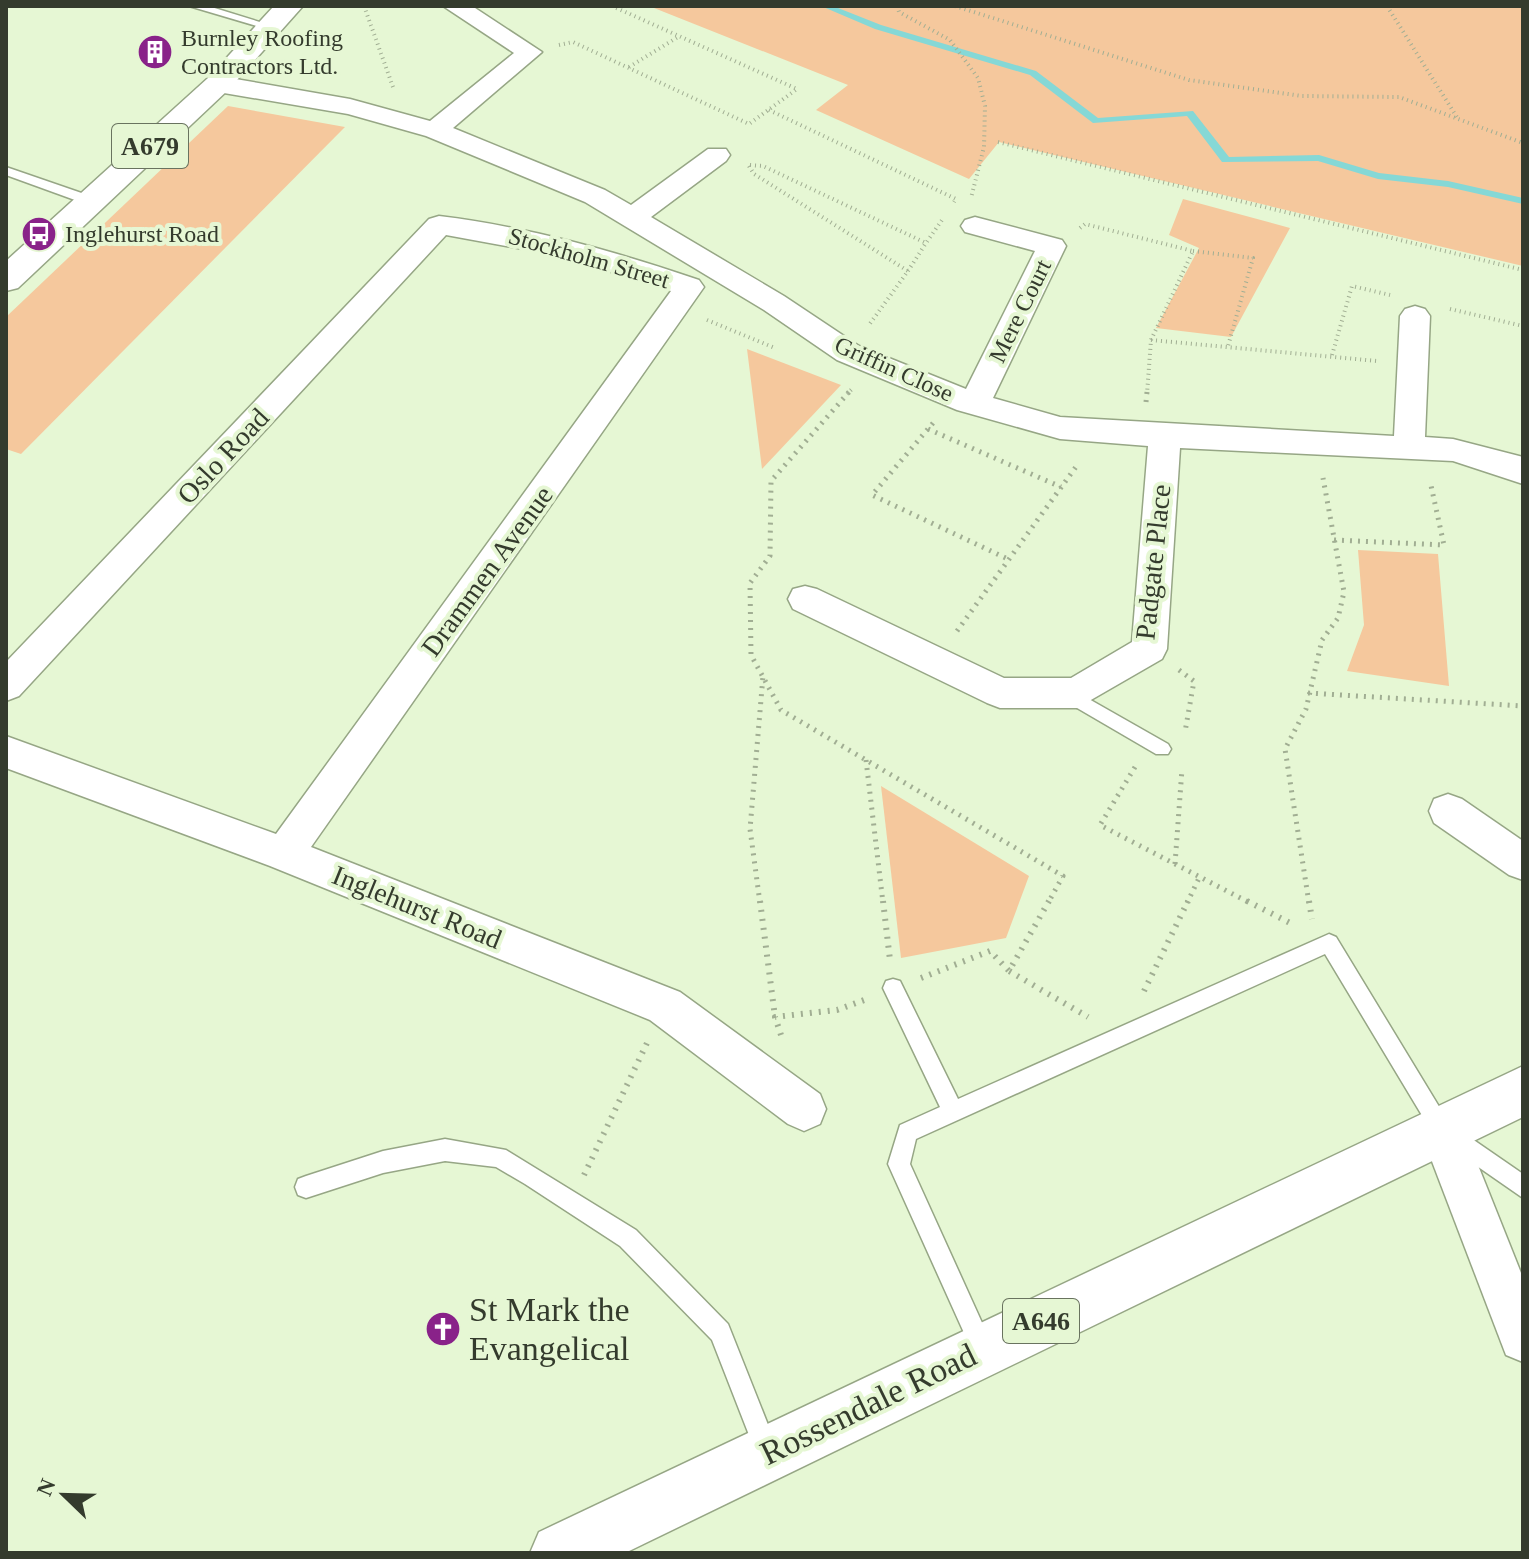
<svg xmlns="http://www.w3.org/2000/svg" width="1529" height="1559" font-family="Georgia,serif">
<rect width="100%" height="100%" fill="#e6f7d4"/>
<g fill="#f5c89d">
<path d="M 649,6 L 1523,6 L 1523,266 L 999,142 L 969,179 L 816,110 L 848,85 Z"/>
<path d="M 228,106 L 345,127 L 21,454 L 6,449 L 6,317 Z"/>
<path d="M 1183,199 L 1290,228 L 1231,337 L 1156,328 L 1199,248 L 1169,235 Z"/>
<path d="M 747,349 L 841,385 L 762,469 Z"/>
<path d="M 1358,550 L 1438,554 L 1449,686 L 1347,671 L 1364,625 Z"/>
<path d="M 881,786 L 1029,876 L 1006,938 L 901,958 Z"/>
</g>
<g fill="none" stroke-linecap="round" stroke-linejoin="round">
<path fill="#85d8d6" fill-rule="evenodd" d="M 821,6 L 833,6 L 881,25 L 1036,71 L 1098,118 L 1193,111 L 1229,157 L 1319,155 L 1379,173 L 1448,181 L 1523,198 L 1523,204 L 1448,187 L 1378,179 L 1318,161 L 1222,162 L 1187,116 L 1093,123 L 1030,75 L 875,29 Z"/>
<defs>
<g id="service">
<path d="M 189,6 L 208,6 L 276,27 L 270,30 Z"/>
<path d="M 6,167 L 96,198 L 98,201 L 96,204 L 86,204 L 6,175 Z"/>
<path d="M 1066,686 L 1168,744 L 1171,749 L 1168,754 L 1156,754 L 1060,698 L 1057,693 L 1060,688 Z"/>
<path d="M 1329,934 L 1336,937 L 1449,1123 L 1523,1174 L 1523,1198 L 1435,1137 L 1325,954 L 916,1139 L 910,1164 L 993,1347 L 990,1355 L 982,1358 L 974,1355 L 888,1164 L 900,1125 L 940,1107 L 883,988 L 886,981 L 893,979 L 900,981 L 958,1099 Z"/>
<path d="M 445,1139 L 506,1150 L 636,1230 L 728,1324 L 778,1450 L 774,1458 L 766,1462 L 758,1458 L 712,1340 L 620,1246 L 525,1184 L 496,1167 L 445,1161 L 383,1173 L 306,1198 L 298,1195 L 295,1187 L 298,1179 L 306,1176 L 383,1151 Z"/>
</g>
<g id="minor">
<path d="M 443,6 L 472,6 L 542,52 L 453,128 L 605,190 L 631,205 L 708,149 L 726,149 L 730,155 L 726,161 L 651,217 L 784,296 L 859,346 L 966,389 L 1035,251 L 965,232 L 961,226 L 965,220 L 975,217 L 1062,240 L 1066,246 L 993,398 L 1060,417 L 1394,436 L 1400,316 L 1405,309 L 1415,306 L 1425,309 L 1430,316 L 1425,437 L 1453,439 L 1523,457 L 1523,484 L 1453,461 L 1180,448 L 1167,649 L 1162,659 L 1077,708 L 1000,708 L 987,703 L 793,609 L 788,599 L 793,589 L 805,586 L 817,589 L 1004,678 L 1071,678 L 1132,642 L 1148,446 L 1060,439 L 957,410 L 837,360 L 764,310 L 585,202 L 426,136 L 348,114 L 218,92 L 205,84 L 218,76 L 350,99 L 430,121 L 514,53 Z"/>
<path d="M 439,216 C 529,227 614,251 699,280 L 704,287 L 311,847 L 680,992 L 820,1094 L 826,1109 L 820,1124 L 804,1131 L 788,1124 L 650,1020 L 270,866 L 6,768 L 6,736 L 276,834 L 671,291 L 561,256 L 446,235 L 19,696 L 6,701 L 6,662 L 429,219 Z"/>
<path d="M 1448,794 L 1462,799 L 1523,841 L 1523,880 L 1509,875 L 1434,823 L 1429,811 L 1434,799 Z"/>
<path d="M 1442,1108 L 1458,1115 L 1523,1278 L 1523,1362 L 1506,1355 L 1420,1130 L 1426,1115 Z"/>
</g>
<path id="primary" d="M 274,6 L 303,6 L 228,90 L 18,288 L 6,291 L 6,261 L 208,78 Z"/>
<path id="trunk" d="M 1523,1066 L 1523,1117 L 625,1553 L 530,1553 L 539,1532 Z"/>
</defs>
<use href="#service" stroke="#96a685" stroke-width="3"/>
<use href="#minor" stroke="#96a685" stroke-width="3"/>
<use href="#primary" stroke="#96a685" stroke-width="3"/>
<use href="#trunk" stroke="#96a685" stroke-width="3"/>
<g stroke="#a1ae93" stroke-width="4" stroke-dasharray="1 4" stroke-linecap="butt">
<path d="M 364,6 L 393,87"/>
<path d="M 897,6 L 899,12 L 950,40 L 978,78 L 985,106 L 984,147 L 971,198"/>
<path d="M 955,6 L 1189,80 L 1302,96 L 1399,97 L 1523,143"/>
<path d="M 1387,6 L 1458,119"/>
<path d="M 559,45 L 573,42 L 749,124 L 797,89 L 612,6"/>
<path d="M 629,67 L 678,37"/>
<path d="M 769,110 L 956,199 L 954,202"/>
<path d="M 998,142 L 1523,270"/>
<path d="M 750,165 L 763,166 L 926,243 L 942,220"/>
<path d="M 749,166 L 754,174 L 908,271 L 869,325"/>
<path d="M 1080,228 L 1085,224 L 1193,251 L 1151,340 L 1147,394"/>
<path d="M 1193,251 L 1253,258 L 1228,346"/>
<path d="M 908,271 L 926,243"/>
<path d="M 1450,309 L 1523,326"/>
<path d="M 707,320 L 775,348"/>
<path d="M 1151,340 L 1377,361"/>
<path d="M 1332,355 L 1352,286 L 1390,295"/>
<path d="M 847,394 L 852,389"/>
</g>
<g stroke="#a1ae93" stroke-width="5" stroke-dasharray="2 6" stroke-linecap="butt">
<path d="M 849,392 L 771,481 L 770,556 L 750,583 L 751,655 L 781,710 L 1063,876 L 1048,903"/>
<path d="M 1146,402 L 1147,392"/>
<path d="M 933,423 L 872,495 L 1010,560"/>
<path d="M 928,429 L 1061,487"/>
<path d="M 1334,540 L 1444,545 L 1430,481"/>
<path d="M 957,631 L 1078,464"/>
<path d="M 1179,670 L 1194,681 L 1185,732"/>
<path d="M 1308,693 L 1523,706"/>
<path d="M 866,760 L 883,903"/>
<path d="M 1135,767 L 1100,825 L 1250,903"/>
<path d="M 1175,864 L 1182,769"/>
<path d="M 760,903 L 750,829 L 763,676"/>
<path d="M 1187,903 L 1200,876"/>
<path d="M 1309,903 L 1285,749 L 1306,709 L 1322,640 L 1338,618 L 1344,592 L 1323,478"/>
</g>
<g stroke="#a1ae93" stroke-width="6" stroke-dasharray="2 7" stroke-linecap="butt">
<path d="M 760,901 L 775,1017"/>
<path d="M 883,901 L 890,960"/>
<path d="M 1049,901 L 1009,971 L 1088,1017"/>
<path d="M 1247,901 L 1294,925"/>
<path d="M 1309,901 L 1312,919"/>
<path d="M 921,978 L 990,951 L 1009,971"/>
<path d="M 1144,991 L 1188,901"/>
<path d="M 781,1035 L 775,1017 L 837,1010 L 867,999"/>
<path d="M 584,1175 L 647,1043"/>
</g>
<use href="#service" fill="#fff" fill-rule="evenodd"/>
<use href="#minor" fill="#fff" fill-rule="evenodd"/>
<use href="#primary" fill="#fff" fill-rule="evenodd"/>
<use href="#trunk" fill="#fff" fill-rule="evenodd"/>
</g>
<defs>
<symbol id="building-disc" viewBox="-11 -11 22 22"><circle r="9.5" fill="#892289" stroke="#e6f7d4"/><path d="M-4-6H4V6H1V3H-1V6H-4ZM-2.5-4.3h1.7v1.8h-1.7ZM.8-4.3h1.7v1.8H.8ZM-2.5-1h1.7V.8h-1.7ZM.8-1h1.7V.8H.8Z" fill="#fff"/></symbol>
<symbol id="bus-disc" viewBox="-11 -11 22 22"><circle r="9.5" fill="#892289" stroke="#e6f7d4"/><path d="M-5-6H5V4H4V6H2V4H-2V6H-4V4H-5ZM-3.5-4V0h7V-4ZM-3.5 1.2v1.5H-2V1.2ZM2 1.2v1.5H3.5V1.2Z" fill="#fff"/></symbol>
<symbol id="church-disc" viewBox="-11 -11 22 22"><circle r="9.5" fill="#892289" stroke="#e6f7d4"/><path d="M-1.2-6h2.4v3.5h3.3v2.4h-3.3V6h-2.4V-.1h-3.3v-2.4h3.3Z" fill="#fff"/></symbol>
</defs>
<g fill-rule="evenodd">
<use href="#building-disc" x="135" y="32" width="40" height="40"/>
<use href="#bus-disc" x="19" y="214" width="40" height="40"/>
<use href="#church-disc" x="423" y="1309" width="40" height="40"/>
</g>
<g text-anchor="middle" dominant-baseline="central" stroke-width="8" stroke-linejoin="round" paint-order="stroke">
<g font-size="24" fill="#343b2d" stroke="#e6f7d4" text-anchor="start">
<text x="181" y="38">Burnley Roofing<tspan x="181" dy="28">Contractors Ltd.</tspan></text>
<text x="65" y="234">Inglehurst Road</text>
</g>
<g font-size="24" fill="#343b2d" stroke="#e6f7d4">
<text transform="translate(589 258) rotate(16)">Stockholm Street</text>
<text transform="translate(1020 311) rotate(-64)">Mere Court</text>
<text transform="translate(894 369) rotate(24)">Griffin Close</text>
</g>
<g fill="#e6f7d4" stroke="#69735f" stroke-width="2">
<rect x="112" y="124" width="76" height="44" rx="6"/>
<rect x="1003" y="1299" width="76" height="44" rx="6"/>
</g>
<g font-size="26" font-weight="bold" fill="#343b2d">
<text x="150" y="146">A679</text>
<text x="1041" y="1321">A646</text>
</g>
<g font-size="28" fill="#343b2d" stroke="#e6f7d4">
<text transform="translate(223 456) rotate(-47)">Oslo Road</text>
<text transform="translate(1153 562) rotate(-84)">Padgate Place</text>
<text transform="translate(487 571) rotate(-54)">Drammen Avenue</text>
<text transform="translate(417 907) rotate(22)">Inglehurst Road</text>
</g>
<g font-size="34" fill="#343b2d" stroke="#e6f7d4" text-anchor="start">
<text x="469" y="1309">St Mark the<tspan x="469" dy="39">Evangelical</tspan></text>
</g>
<g font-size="34" fill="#343b2d" stroke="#e6f7d4">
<text transform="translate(868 1404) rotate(-26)">Rossendale Road</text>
</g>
</g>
<rect width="1529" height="1559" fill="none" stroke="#343b2d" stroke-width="16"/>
<g transform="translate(64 1495) rotate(293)" stroke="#e6f7d4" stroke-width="6" paint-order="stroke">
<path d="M0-6L14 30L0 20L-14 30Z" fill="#343b2d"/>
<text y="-12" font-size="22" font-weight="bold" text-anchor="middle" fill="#343b2d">N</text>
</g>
</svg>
